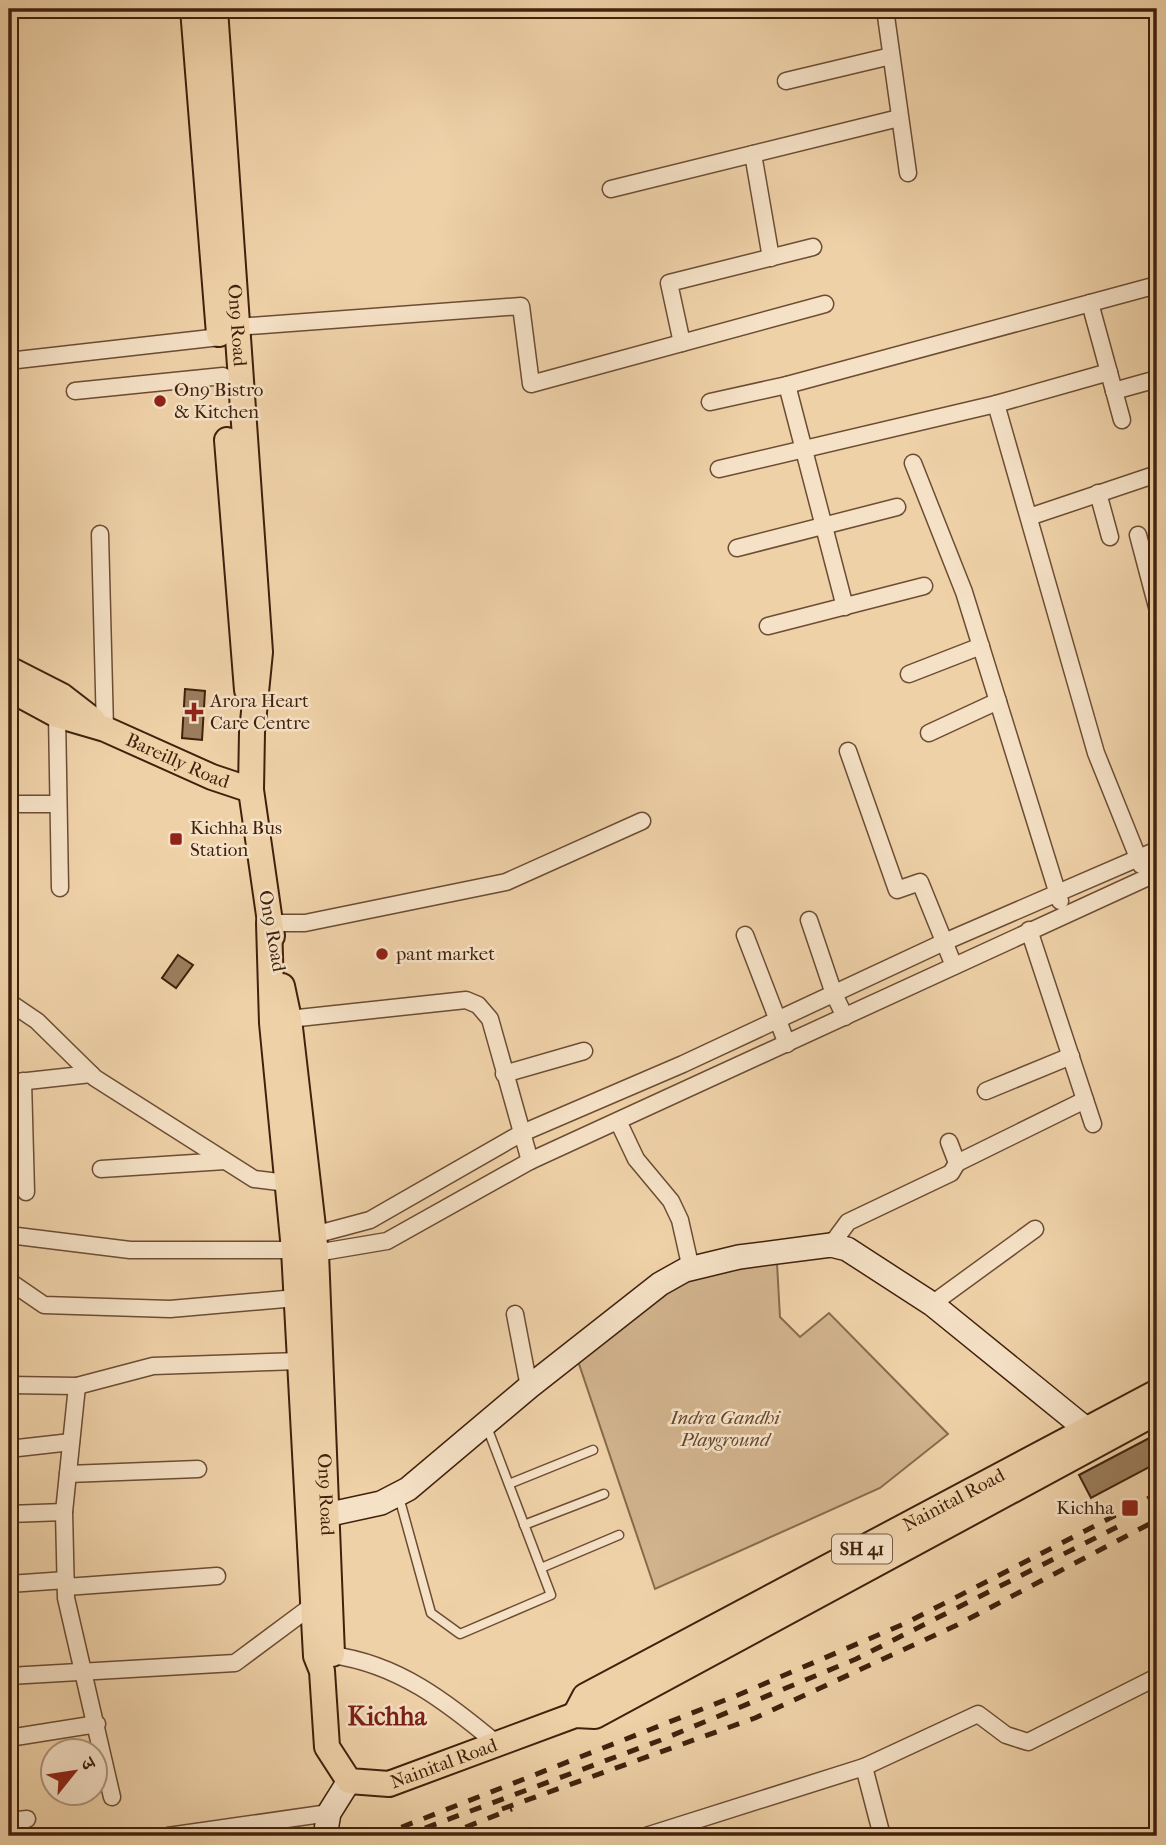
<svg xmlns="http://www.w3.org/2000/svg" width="1166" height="1845" font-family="'IM FELL French Canon','Noto Serif Devanagari',serif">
<rect width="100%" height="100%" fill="#efd1a8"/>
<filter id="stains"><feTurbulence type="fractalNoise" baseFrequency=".00286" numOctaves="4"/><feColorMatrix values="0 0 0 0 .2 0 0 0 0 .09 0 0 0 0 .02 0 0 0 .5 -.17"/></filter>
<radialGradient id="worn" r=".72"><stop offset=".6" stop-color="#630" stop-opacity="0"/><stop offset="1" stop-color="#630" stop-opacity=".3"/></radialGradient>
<path fill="#d1b38d" stroke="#886a4c" stroke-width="2" d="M 777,1263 L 780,1317 L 800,1337 L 829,1313 L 948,1434 L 880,1488 L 655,1589 L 577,1358 L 658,1290 L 692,1276 Z"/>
<g fill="#9b7d5d" stroke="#40210c" stroke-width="2">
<path d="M 185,689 L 205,691 L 202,740 L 182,738 Z"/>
<path d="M 178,955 L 193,965 L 176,988 L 162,978 Z"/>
<path d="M 1157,1434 L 1157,1463 L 1091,1498 L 1079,1475 Z"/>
</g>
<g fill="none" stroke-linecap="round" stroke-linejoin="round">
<defs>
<g id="lane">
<path d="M 509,1484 L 593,1450"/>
<path d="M 399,1497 L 431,1613 L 460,1634 L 551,1595 L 487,1427"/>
<path d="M 524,1525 L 604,1494"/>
<path d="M 541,1568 L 619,1535"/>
</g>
<g id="street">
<path d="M 885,9 L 908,173"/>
<path d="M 786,81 L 891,56"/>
<path d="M 753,154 L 771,258"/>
<path d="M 611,189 L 899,118"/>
<path d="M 1090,303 L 1122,420"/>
<path d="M 236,327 L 521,306 L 531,384 L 825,304"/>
<path d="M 682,343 L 669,283 L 813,247"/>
<path d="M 17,360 L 220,337"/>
<path d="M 787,385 L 845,607"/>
<path d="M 75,391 L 223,376"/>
<path d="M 1114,391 L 1157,379"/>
<path d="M 710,402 L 787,385 L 1157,285"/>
<path d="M 996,404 L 1096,753 L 1141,865"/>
<path d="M 913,463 L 964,592 L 1060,901"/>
<path d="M 719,469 L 996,404 L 1109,372"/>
<path d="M 1098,493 L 1110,537"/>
<path d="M 1029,517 L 1157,474"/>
<path d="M 100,534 L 105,729"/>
<path d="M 1138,535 L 1157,607"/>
<path d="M 737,548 L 897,507"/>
<path d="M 768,626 L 924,586"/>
<path d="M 909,674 L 981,646"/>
<path d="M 57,715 L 60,888"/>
<path d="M 929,733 L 998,701"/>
<path d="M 848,751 L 897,890 L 920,882 L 954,966"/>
<path d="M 9,804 L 58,804"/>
<path d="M 809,920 L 834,994 L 845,1017"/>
<path d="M 269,923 L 305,923 L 506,882 L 642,821"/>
<path d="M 1029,930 L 1093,1124"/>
<path d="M 745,935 L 787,1044"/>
<path d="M 9,1002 L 37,1021 L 95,1078 L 254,1179 L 287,1183"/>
<path d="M 289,1019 L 466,1000 L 478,1005 L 490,1019 L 530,1161"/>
<path d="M 504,1074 L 584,1051"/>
<path d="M 23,1081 L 26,1192"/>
<path d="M 9,1083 L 91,1074"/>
<path d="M 986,1091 L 1071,1056"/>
<path d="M 618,1121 L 636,1159 L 671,1201 L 680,1220 L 691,1269"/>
<path d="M 957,1163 L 1085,1100"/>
<path d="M 101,1169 L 225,1161"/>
<path d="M 9,1235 L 130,1250 L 294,1250"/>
<path d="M 314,1235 L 370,1220 L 520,1134 L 683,1064 L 942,943 L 1157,850"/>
<path d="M 831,1245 L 848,1222 L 951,1173 L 957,1163 L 949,1142"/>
<path d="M 316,1253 L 387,1241 L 530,1161 L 1157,873"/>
<path d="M 9,1281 L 44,1305 L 170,1309 L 296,1298"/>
<path d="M 932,1304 L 1035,1229"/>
<path d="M 515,1314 L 529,1387"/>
<path d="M 9,1385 L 77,1386 L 153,1366 L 299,1361"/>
<path d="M 77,1386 L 64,1512 L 66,1598 L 112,1797"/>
<path d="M 9,1449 L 71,1442"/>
<path d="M 68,1474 L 198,1469"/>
<path d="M 9,1514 L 64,1512"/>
<path d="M 9,1584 L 66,1580"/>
<path d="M 66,1587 L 217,1576"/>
<path d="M 332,1655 C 398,1664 447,1702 497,1744"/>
<path d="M 9,1676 L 235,1663 L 313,1605"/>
<path d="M 9,1738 L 97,1724"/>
<path d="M 864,1767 L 882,1836"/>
<path d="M 9,1821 L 27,1819"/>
<path d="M 168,1836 L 329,1813"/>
<path d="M 646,1836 L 864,1767 L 978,1714 L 1006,1735 L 1028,1742 L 1157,1677"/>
</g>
<g id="secondary">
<path d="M 326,1515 L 381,1503 L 408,1489 L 529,1387 L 660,1284 L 685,1270 L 739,1257 L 831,1245 L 847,1249 L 932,1304 L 1086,1429"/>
<path d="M 325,1836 L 329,1813 L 349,1781"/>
</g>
<g id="primary">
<path d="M 193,9 L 219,334"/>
<path id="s1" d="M 215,9 L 260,652 L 252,732 L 251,790 L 272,936"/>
<path d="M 227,440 L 247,690"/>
<path d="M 9,669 L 62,696 L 93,720"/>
<path id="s2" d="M 9,689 L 57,715 L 105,729 L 212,777 L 251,790"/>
<path id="s3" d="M 269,923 L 272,1023 L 294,1250 L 316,1656 L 322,1671 L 327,1747 L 349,1781 L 389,1784 L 575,1715 L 595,1716 L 1157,1412"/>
<path id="s4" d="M 282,986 L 289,1019 L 316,1253 L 332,1654"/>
<path id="s5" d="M 575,1715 L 585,1696 L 1157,1392"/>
</g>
</defs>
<use href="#lane" stroke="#6c4d33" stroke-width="11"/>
<use href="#street" stroke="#6c4d33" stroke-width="19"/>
<use href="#secondary" stroke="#40210c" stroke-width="26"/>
<use href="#primary" stroke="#40210c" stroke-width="28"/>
<use href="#lane" stroke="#f5e1c6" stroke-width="8"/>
<use href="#street" stroke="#f5e1c6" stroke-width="16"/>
<use href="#secondary" stroke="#f5e1c6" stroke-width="23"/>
<use href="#primary" stroke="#efd1a8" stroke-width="24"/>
<g stroke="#40210c" stroke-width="5" stroke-dasharray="12 12" stroke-linecap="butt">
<path d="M 502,1809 L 755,1718 L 957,1625 L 1157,1520"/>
<path d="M 425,1828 L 661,1740 L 856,1659 L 1117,1527"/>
<path d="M 379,1836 L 738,1695 L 906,1623 L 1157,1494"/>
<path d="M 443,1836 L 512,1809"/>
</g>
</g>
<g fill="#8f2418" stroke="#f5e1c6" stroke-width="2.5">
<circle cx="160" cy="401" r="7"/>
<path d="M190.5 701.5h7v7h7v7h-7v7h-7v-7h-7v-7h7z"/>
<rect x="169" y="832" width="14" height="14" rx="3.5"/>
<circle cx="382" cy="954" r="7"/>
<rect x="1121" y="1499" width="18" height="18" rx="3.5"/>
</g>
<g text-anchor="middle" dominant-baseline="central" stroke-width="5" stroke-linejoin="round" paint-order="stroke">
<rect fill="#f5e1c6" stroke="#765b44" stroke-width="2" x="832" y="1534.5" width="60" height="29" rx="5"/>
<g font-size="18" font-weight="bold" fill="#40210c">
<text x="862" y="1549">SH 41</text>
</g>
<g font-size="19" fill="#40210c" stroke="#f5e1c6">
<text stroke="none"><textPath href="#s1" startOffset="317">On9 Road</textPath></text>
<text stroke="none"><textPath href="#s2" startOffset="184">Bareilly Road</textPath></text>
<text transform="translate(272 931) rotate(80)">On9 Road</text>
<text stroke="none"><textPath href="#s4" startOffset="511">On9 Road</textPath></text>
<text stroke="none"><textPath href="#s5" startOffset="439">Nainital Road</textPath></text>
<text stroke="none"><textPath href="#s3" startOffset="966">Nainital Road</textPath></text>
</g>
<g font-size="19" fill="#40210c" stroke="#f5e1c6" text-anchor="start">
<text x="174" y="390">On9 Bistro<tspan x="174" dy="22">&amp; Kitchen</tspan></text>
<text x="210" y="701">Arora Heart<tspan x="210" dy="22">Care Centre</tspan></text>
<text x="190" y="828">Kichha Bus<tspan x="190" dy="22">Station</tspan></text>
<text x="396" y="954">pant market</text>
<text x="1114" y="1508" text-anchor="end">Kichha</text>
</g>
<g font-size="19" font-style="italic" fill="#64462c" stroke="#f5e1c6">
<text x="725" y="1418">Indra Gandhi<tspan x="725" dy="22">Playground</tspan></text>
</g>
<g font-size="26" font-weight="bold" fill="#7a1f14" stroke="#f5e1c6">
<text x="387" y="1716">Kichha</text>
</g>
</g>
<rect width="1166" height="1845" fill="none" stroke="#efd1a8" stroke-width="35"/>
<rect x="10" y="10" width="1145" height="1824" fill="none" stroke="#40210c" stroke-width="3.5"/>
<rect x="18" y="18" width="1131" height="1810" fill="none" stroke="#40210c" stroke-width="2"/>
<g transform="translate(74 1772) rotate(60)"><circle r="33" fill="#f5e1c6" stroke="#ad947c" stroke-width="2"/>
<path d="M0-5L12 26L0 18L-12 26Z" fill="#8f2418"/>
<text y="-10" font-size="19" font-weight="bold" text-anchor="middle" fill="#40210c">उ</text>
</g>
<rect width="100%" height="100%" filter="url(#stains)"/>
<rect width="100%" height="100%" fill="url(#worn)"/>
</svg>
